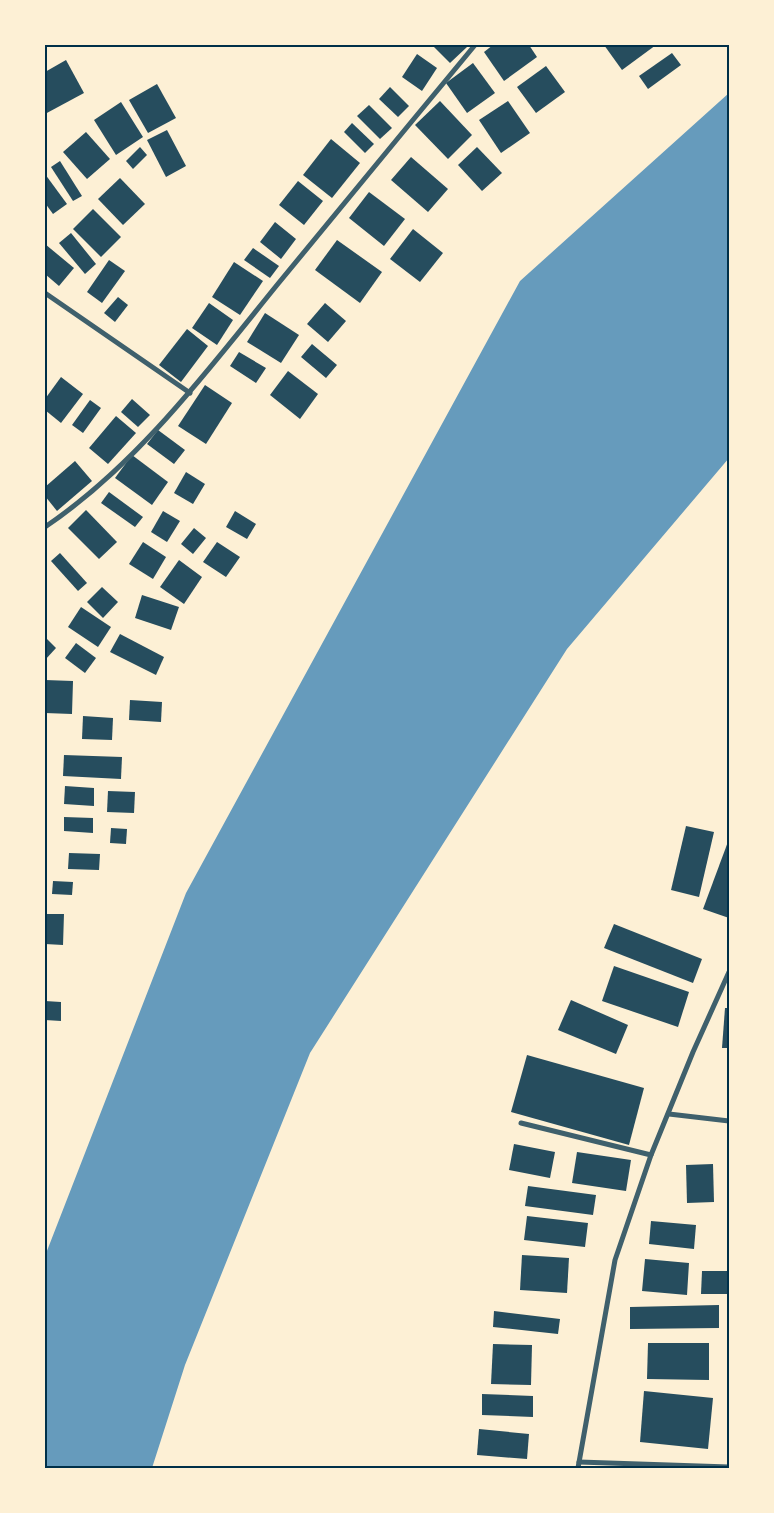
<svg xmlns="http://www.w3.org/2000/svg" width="774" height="1513" font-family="'Asap Condensed',sans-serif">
<rect width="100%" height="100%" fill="#fdf0d5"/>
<path fill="#669bbc" d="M 729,93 L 729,458 L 567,649 L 310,1053 L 185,1365 L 152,1468 L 45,1468 L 45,1256 L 186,893 L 520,281 Z"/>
<g fill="#264d5e">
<path d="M 432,45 L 465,45 L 467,47 L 450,63 Z"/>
<path d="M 493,45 L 529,45 L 537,57 L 504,81 L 484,52 Z"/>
<path d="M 604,45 L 656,45 L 622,70 Z"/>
<path d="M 672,53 L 681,65 L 648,89 L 639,76 Z"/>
<path d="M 417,54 L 437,68 L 422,91 L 402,77 Z"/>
<path d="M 66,60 L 84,93 L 45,114 L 45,72 Z"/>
<path d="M 473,63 L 495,93 L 467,113 L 446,83 Z"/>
<path d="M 546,66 L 565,92 L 536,113 L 517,87 Z"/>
<path d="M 157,84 L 176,118 L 148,133 L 129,100 Z"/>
<path d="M 390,87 L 409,106 L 398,117 L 379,99 Z"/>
<path d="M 440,101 L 472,135 L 448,159 L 415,125 Z"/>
<path d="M 508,101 L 530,133 L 501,153 L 479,120 Z"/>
<path d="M 121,102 L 143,137 L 116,155 L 94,120 Z"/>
<path d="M 369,105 L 392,128 L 380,139 L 357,116 Z"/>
<path d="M 352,123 L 374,144 L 365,153 L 344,132 Z"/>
<path d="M 167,130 L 186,166 L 166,177 L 147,140 Z"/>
<path d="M 86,132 L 110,159 L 87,179 L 63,152 Z"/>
<path d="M 331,139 L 360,163 L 332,198 L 303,175 Z"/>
<path d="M 140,147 L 147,155 L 133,169 L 126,161 Z"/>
<path d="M 477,147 L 502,173 L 482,191 L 458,165 Z"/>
<path d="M 411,157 L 448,189 L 428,212 L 391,180 Z"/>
<path d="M 60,161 L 82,196 L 73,201 L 51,167 Z"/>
<path d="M 45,174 L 67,204 L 53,214 L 45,203 Z"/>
<path d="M 120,178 L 145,204 L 123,225 L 98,199 Z"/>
<path d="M 298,181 L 323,201 L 304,225 L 279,205 Z"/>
<path d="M 369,192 L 405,219 L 384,246 L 349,218 Z"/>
<path d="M 93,209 L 121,237 L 101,257 L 73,229 Z"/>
<path d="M 275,222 L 296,239 L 281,259 L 260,242 Z"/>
<path d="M 413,229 L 443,253 L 420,282 L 390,259 Z"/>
<path d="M 71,233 L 96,264 L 85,274 L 59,243 Z"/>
<path d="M 337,240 L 382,272 L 360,303 L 315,270 Z"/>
<path d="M 45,244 L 74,268 L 59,286 L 45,274 Z"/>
<path d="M 253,248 L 279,266 L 270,278 L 244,260 Z"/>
<path d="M 109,260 L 125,271 L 102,303 L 87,292 Z"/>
<path d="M 234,262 L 263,281 L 240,315 L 212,297 Z"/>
<path d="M 118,297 L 128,305 L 115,322 L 104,313 Z"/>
<path d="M 209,303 L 233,320 L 217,345 L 192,328 Z"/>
<path d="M 325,303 L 346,321 L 328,342 L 307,324 Z"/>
<path d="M 265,313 L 299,335 L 281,363 L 247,342 Z"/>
<path d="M 187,329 L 208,346 L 181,382 L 159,365 Z"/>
<path d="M 312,344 L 337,365 L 326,378 L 301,357 Z"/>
<path d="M 239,352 L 266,368 L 256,383 L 230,366 Z"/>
<path d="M 288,371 L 318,394 L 300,419 L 270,395 Z"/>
<path d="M 61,377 L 83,394 L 61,423 L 45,410 L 45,399 Z"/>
<path d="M 205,385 L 232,403 L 206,444 L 178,426 Z"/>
<path d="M 132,399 L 150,415 L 138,427 L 121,412 Z"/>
<path d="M 90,400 L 101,408 L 83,433 L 72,425 Z"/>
<path d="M 116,416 L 136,433 L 108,464 L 89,448 Z"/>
<path d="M 158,430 L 185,450 L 174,464 L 147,444 Z"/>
<path d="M 132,455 L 168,482 L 152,505 L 115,478 Z"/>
<path d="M 75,461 L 92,481 L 57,511 L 45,496 L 45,487 Z"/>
<path d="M 186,472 L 205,484 L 193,504 L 174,493 Z"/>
<path d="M 109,492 L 143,517 L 135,527 L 101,503 Z"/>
<path d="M 86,510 L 117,542 L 99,559 L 68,528 Z"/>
<path d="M 163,511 L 180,521 L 167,542 L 151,532 Z"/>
<path d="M 235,511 L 256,524 L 247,539 L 226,527 Z"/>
<path d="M 194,528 L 206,538 L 193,554 L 181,544 Z"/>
<path d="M 143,542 L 166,557 L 153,579 L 129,564 Z"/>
<path d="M 217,542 L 240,557 L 226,577 L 203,562 Z"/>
<path d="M 60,553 L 87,583 L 78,591 L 51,561 Z"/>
<path d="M 179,560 L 202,577 L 184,604 L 160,587 Z"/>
<path d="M 102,587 L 118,602 L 103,618 L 87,602 Z"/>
<path d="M 142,595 L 179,607 L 171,630 L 135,618 Z"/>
<path d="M 81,607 L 111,627 L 98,647 L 68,627 Z"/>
<path d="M 120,634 L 164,657 L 156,675 L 110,652 Z"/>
<path d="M 45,637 L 56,648 L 45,660 Z"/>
<path d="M 76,643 L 96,658 L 85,673 L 65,658 Z"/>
<path d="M 45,680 L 73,681 L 72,714 L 45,713 Z"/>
<path d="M 130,700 L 162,702 L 161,722 L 129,720 Z"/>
<path d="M 83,716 L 113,718 L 112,740 L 82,739 Z"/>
<path d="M 64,755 L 122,757 L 121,779 L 63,776 Z"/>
<path d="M 65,786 L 94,788 L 94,806 L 64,804 Z"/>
<path d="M 108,791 L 135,792 L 134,813 L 107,812 Z"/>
<path d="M 64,817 L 93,818 L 93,833 L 64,831 Z"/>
<path d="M 686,826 L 714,832 L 699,897 L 671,890 Z"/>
<path d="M 111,828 L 127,829 L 126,844 L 110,843 Z"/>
<path d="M 729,839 L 729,918 L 703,909 Z"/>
<path d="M 69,853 L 100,854 L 99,870 L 68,869 Z"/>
<path d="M 53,881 L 73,882 L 72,895 L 52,894 Z"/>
<path d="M 45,914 L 64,914 L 63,945 L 45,944 Z"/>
<path d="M 614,924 L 702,959 L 693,983 L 604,948 Z"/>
<path d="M 614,966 L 689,992 L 678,1027 L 602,1001 Z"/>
<path d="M 571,1000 L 628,1025 L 616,1054 L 558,1030 Z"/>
<path d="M 45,1001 L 61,1002 L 61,1021 L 45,1020 Z"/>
<path d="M 725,1008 L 729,1008 L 729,1048 L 722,1048 Z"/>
<path d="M 527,1055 L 644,1088 L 629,1145 L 511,1112 Z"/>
<path d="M 514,1144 L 555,1152 L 550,1178 L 509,1170 Z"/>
<path d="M 577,1152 L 631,1160 L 626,1191 L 572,1183 Z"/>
<path d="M 713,1164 L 714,1202 L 687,1203 L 686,1165 Z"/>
<path d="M 528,1186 L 596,1195 L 593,1215 L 525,1206 Z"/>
<path d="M 527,1216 L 588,1223 L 585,1247 L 524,1240 Z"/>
<path d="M 651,1221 L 696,1225 L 694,1249 L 649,1244 Z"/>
<path d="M 522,1255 L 569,1258 L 567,1293 L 520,1290 Z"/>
<path d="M 645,1259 L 689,1263 L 687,1295 L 642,1291 Z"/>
<path d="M 702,1271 L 729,1271 L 729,1294 L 701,1294 Z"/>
<path d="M 719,1305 L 719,1328 L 630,1329 L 630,1307 Z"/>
<path d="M 494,1311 L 560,1319 L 558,1334 L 493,1327 Z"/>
<path d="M 648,1343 L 709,1343 L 709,1380 L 647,1379 Z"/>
<path d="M 493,1344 L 532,1345 L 531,1385 L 491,1384 Z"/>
<path d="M 644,1391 L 713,1398 L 708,1449 L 640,1442 Z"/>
<path d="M 482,1394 L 533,1396 L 533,1417 L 482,1415 Z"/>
<path d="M 479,1429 L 529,1434 L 527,1459 L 477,1455 Z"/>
</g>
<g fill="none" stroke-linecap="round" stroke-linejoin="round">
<g stroke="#3f606c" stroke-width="5">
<path d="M 45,293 L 190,393"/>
<path d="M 45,527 C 137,465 208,370 277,285 C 343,204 409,125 475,45"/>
<path d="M 669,1114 L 729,1121"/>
<path d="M 521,1123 L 651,1155"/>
<path d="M 579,1462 L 729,1467"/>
<path d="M 578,1468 L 615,1260 L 651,1155 L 693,1052 L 729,972"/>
</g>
</g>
<rect width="774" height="1513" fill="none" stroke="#fdf0d5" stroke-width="92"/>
<rect x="46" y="46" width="682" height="1421" fill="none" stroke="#003049" stroke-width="2"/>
</svg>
